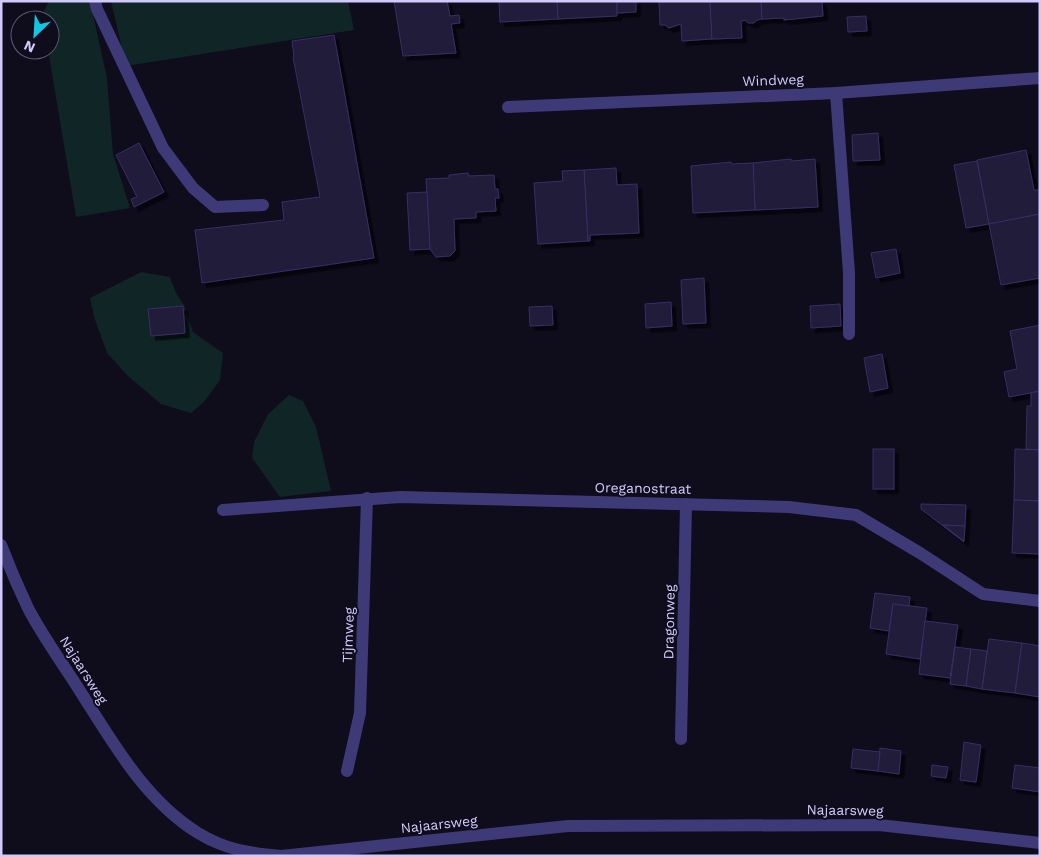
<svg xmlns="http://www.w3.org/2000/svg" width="1041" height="857" font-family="'Work Sans',sans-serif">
<defs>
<filter id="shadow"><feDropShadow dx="4.5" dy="4.5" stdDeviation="0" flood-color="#0009"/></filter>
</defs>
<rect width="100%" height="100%" fill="#0f0c1c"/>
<g fill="#102525">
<path d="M 49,1 L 90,1 L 107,78 L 113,154 L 130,208 L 76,217 L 48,50 L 50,50 L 50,20 L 43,20 L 42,15 Z"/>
<path d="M 111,1 L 348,1 L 354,30 L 126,66 Z"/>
<path d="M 141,272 L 170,277 L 176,293 L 184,305 L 193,332 L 223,353 L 220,380 L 204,402 L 191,413 L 161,404 L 128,376 L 107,353 L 94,317 L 90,298 Z"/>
<path d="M 289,395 L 303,401 L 316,427 L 331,491 L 280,497 L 252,458 L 254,442 L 268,414 Z"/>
</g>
<g fill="#211a3b" stroke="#3a2d66" filter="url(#shadow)">
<path d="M 394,1 L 447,1 L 450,16 L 459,15 L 460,23 L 451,24 L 456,53 L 403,56 Z"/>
<path d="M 499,1 L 557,1 L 558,19 L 500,22 Z"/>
<path d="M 557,1 L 617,1 L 617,16 L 558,19 Z"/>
<path d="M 617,1 L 636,1 L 636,12 L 617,13 Z"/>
<path d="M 659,1 L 710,1 L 712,39 L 682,41 L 681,24 L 669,28 L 665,25 L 660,25 Z"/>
<path d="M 710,1 L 761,1 L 762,19 L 757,20 L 754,23 L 748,23 L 745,20 L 741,21 L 742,38 L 712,39 Z"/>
<path d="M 761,1 L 822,1 L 823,16 L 784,20 L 784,18 L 762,19 Z"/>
<path d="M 866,16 L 867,31 L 848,32 L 847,17 Z"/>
<path d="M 334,35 L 374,258 L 202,283 L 195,230 L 284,220 L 282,202 L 320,197 L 293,57 L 294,57 L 292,41 Z"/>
<path d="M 878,133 L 880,160 L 853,161 L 852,135 Z"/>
<path d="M 139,143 L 164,192 L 134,207 L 131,199 L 137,197 L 116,155 Z"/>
<path d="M 1026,150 L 1034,190 L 1040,190 L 1040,214 L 989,224 L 977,160 Z"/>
<path d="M 791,159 L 792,161 L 815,159 L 818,207 L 755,210 L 753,163 Z"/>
<path d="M 977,161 L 989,224 L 966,228 L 954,165 Z"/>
<path d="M 731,162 L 731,164 L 753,163 L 755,210 L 693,213 L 691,166 Z"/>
<path d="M 616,168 L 617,185 L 637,184 L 639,233 L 590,235 L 590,241 L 588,241 L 584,170 Z"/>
<path d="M 584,170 L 588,241 L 538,244 L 534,183 L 563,181 L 562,171 Z"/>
<path d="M 468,173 L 469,176 L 494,175 L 495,189 L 498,189 L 499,198 L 495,198 L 496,211 L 476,212 L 476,218 L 454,219 L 455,251 L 450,256 L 436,257 L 430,249 L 426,179 L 449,178 L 449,175 Z"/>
<path d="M 427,192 L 430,249 L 410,250 L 407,193 Z"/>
<path d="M 1040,214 L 1040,278 L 1001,285 L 989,224 Z"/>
<path d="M 896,249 L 900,273 L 876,278 L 871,253 Z"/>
<path d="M 704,278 L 706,323 L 683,324 L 681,280 Z"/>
<path d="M 671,302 L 672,326 L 646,328 L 645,304 Z"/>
<path d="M 840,304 L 841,326 L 811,328 L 810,306 Z"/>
<path d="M 183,306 L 185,333 L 151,336 L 148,309 Z"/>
<path d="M 552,306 L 553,325 L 530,326 L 529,307 Z"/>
<path d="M 1040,325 L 1040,391 L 1009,397 L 1004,372 L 1017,369 L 1010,331 Z"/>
<path d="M 882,354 L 888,388 L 870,392 L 864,358 Z"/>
<path d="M 1040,391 L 1040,450 L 1026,449 L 1027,406 L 1031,406 L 1031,393 Z"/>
<rect x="873" y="449" width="21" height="40"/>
<path d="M 1015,449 L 1040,450 L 1040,501 L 1014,500 Z"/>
<path d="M 1014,500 L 1040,501 L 1040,554 L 1012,553 Z"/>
<path d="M 921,504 L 966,505 L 965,526 L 943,525 L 964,542 L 921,509 Z"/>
<path d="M 943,525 L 965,526 L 964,541 Z"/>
<path d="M 875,593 L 910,597 L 909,606 L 893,604 L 889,631 L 870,628 Z"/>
<path d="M 893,604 L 927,608 L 920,659 L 886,654 Z"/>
<path d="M 925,621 L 958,625 L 950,678 L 919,674 Z"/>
<path d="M 989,639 L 1022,643 L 1015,693 L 982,689 Z"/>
<path d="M 1022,643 L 1040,646 L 1040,697 L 1015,693 Z"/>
<path d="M 955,647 L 971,649 L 966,686 L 950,684 Z"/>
<path d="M 971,649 L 987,651 L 982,689 L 966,686 Z"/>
<path d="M 964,742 L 981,745 L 976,782 L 960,780 Z"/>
<path d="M 880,748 L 901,751 L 899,774 L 878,771 Z"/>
<path d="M 853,749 L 880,752 L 878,771 L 851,768 Z"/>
<path d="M 932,765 L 948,767 L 946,778 L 931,776 Z"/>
<path d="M 1015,765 L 1040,768 L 1040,792 L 1012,788 Z"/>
</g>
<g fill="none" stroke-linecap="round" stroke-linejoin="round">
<path stroke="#3e3a78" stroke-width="12" d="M 95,1 L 97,9 L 163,148 L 193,188 L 215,207 L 263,205"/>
<g stroke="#3e3a78" stroke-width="12">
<path d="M 836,93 L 849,273 L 849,334"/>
<path d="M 508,107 L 836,93 L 1040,78"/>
<path d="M 223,510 L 400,497 L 789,507 L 856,515 L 920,553 L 983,594 L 1040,601"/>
<path d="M 1,545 C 9,566 18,587 28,608 C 43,637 63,664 80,691 C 113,743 145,800 198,833 C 226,850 249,853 281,856 L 568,826 L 879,825 L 1040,843"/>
<path d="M 681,739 L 686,504"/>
<path d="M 347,771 L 360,713 L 367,498"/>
</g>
</g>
<g text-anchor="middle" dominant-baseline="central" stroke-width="4" stroke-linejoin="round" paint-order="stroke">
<g font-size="14" fill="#d1cafc" stroke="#0f0c1c">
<text transform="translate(773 80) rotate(-2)">Windweg</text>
<text transform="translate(643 488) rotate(1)">Oreganostraat</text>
<text transform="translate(669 622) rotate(-89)">Dragonweg</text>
<text transform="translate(348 635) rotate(-88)">Tijmweg</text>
<text transform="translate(84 670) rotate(58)">Najaarsweg</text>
<text transform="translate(845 810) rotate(1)">Najaarsweg</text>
<text transform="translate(439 824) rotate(-6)">Najaarsweg</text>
</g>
</g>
<rect width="1041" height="857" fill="none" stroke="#d1cafc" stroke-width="5"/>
<g transform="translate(35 35) rotate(205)"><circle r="24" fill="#0f0c1c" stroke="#5d5876"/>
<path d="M0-4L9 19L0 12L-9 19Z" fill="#0fc8e3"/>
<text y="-8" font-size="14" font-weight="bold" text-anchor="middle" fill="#d1cafc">N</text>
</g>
</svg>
